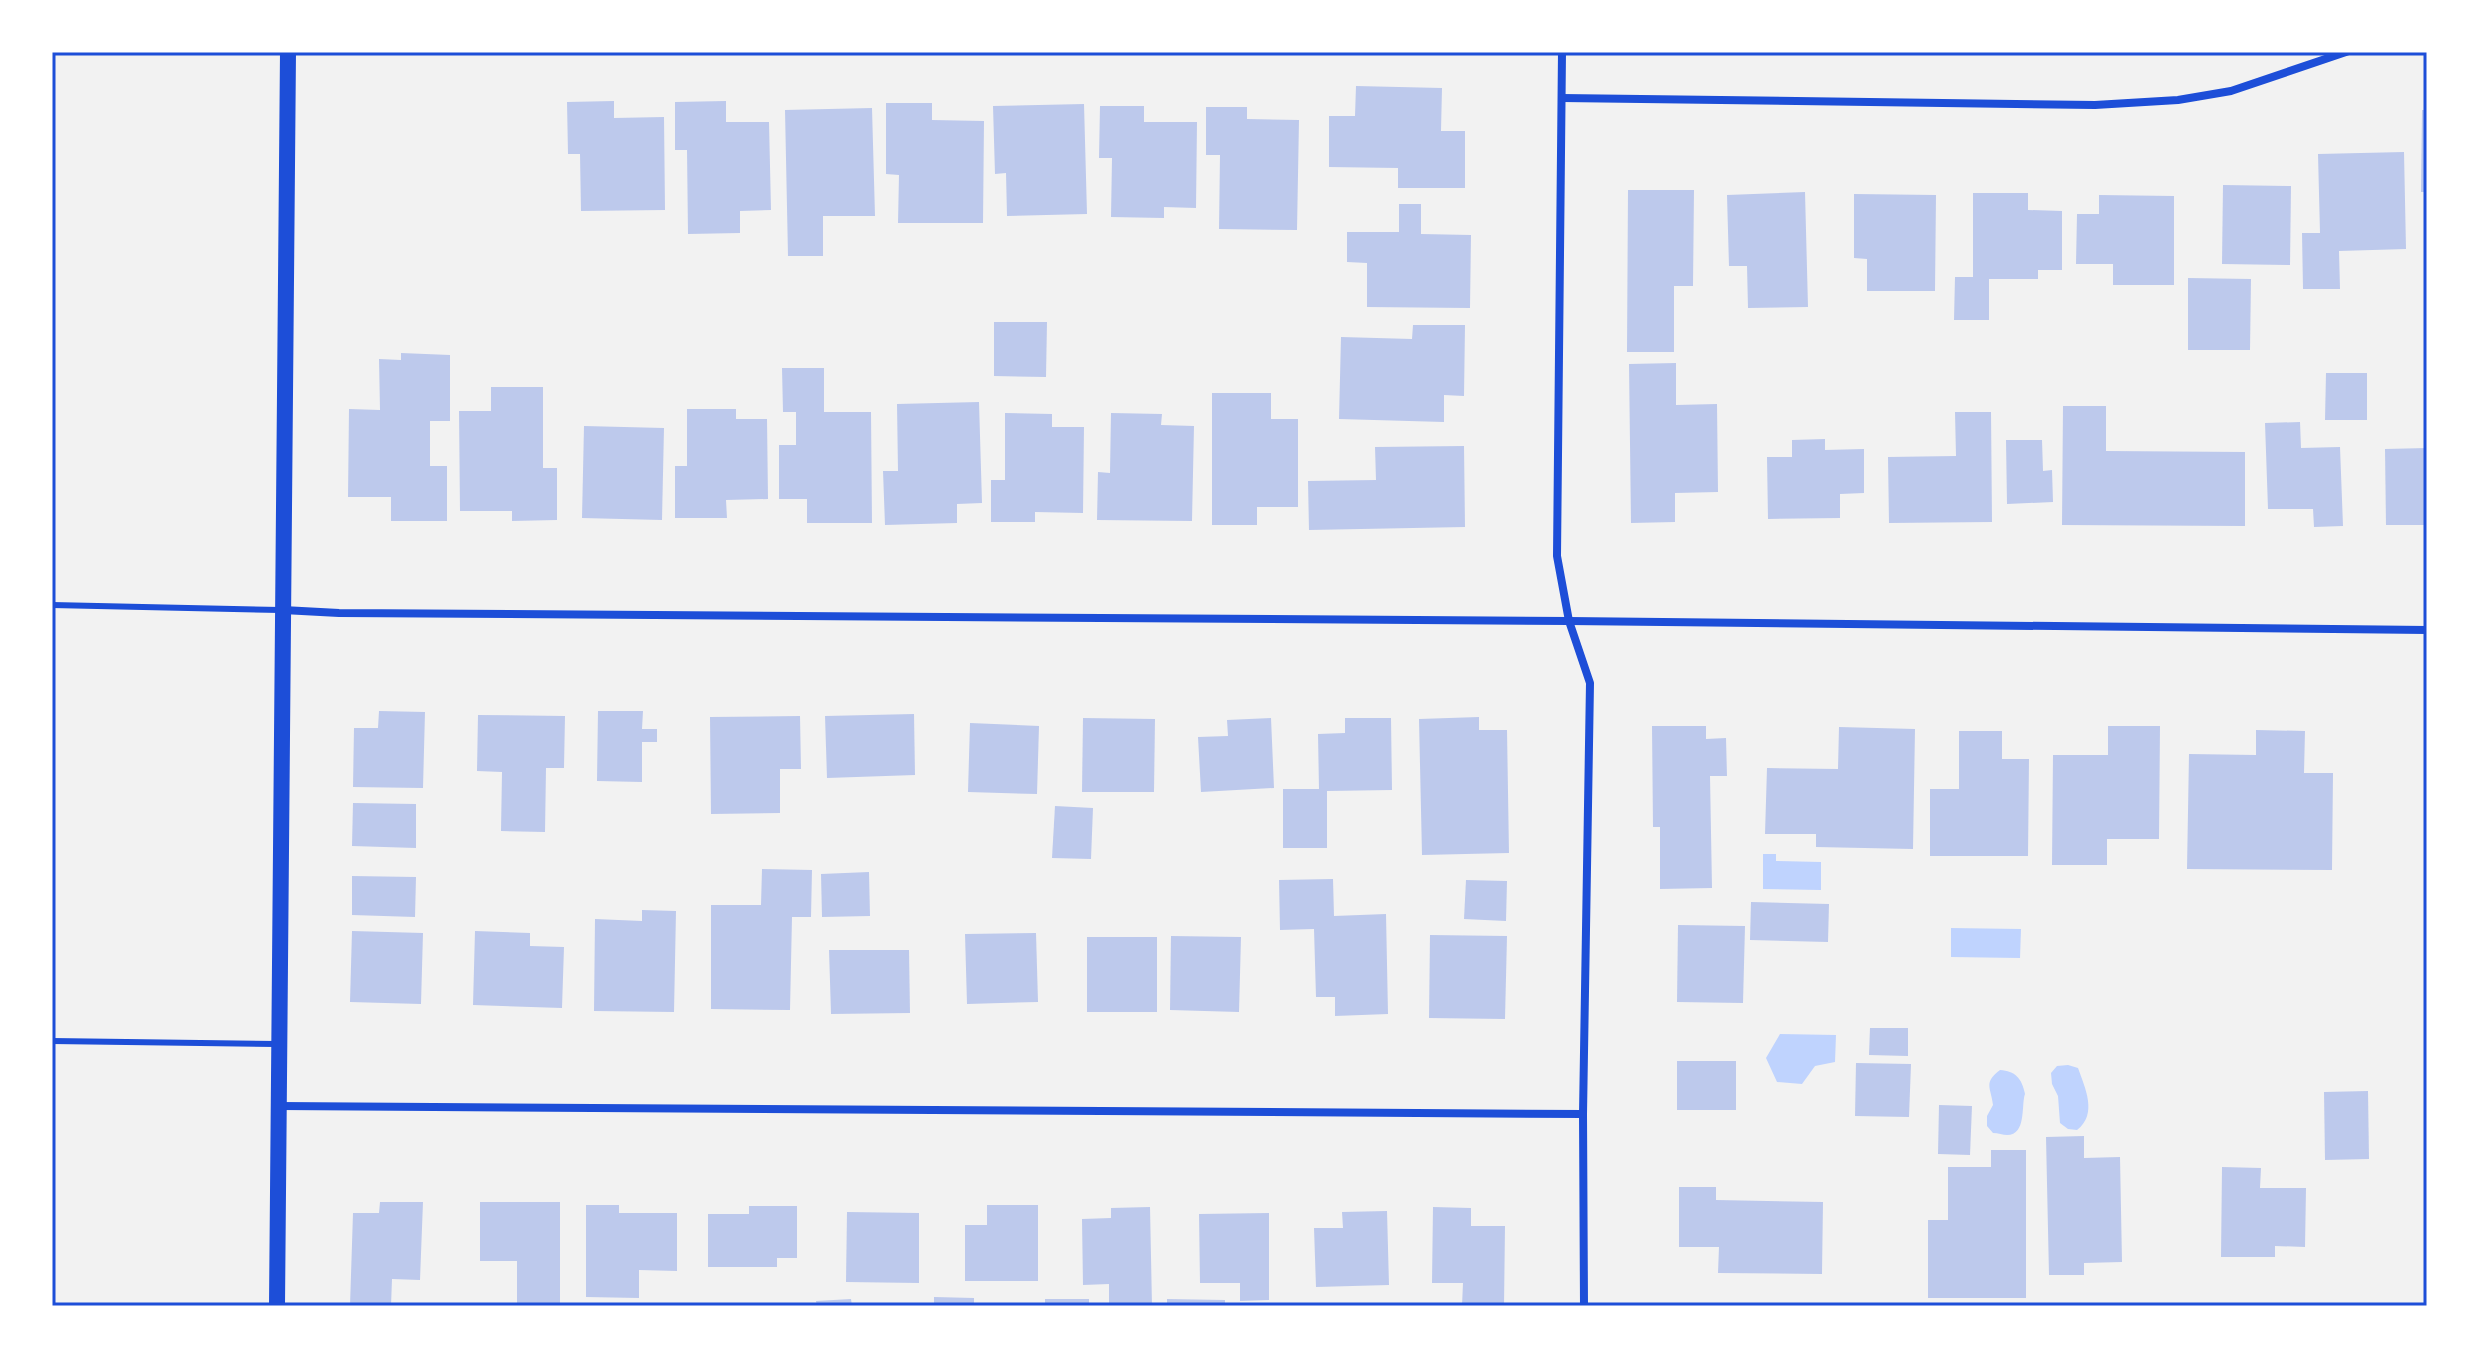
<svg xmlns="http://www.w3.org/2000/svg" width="2479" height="1358" font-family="Commissioner,sans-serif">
<rect width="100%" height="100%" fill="#f2f2f2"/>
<g fill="#bfd3fe">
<path d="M 1763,854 L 1776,854 L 1776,861 L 1821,862 L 1821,890 L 1763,889 Z"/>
<path d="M 1951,928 L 2021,929 L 2020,958 L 1951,957 Z"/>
<path d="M 1780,1034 L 1836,1035 L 1835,1062 L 1815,1066 L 1802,1084 L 1777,1082 L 1766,1058 Z"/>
<path d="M 2068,1065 L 2078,1068 C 2085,1088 2098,1114 2077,1130 L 2068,1129 L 2060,1123 L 2058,1096 L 2052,1084 L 2051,1073 L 2057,1066 Z"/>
<path d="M 2000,1070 C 2015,1071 2022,1078 2025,1094 C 2021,1104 2027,1135 2007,1135 C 2003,1135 1998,1133 1993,1133 L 1987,1126 L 1987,1116 L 1993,1105 C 1991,1087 1983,1083 2000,1070 Z"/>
</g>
<g fill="#bdc9ec">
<path d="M 1356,86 L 1442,88 L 1441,131 L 1465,131 L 1465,188 L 1398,188 L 1398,168 L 1329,167 L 1329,116 L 1355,116 Z"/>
<path d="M 614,101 L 614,118 L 664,117 L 665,210 L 581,211 L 580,154 L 568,154 L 567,102 Z"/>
<path d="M 726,101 L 726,122 L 769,122 L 771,210 L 740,211 L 740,233 L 688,234 L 687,150 L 675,150 L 675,102 Z"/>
<path d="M 886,103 L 932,103 L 932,120 L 984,121 L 983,223 L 898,223 L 899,175 L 886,174 Z"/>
<path d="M 1084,104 L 1087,214 L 1007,216 L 1006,173 L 995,174 L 993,106 Z"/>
<path d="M 1100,106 L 1144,106 L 1144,122 L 1197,122 L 1196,208 L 1164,207 L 1164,218 L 1111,217 L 1112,158 L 1099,158 Z"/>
<path d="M 1206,107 L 1247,107 L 1247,119 L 1299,120 L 1297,230 L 1219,229 L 1220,155 L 1206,155 Z"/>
<path d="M 872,108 L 875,216 L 823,216 L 823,256 L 788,256 L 785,110 Z"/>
<path d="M 2422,110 L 2427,110 L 2427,192 L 2421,192 Z"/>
<path d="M 2404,152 L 2406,249 L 2339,251 L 2340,289 L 2303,289 L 2302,233 L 2320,233 L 2318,154 Z"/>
<path d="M 2223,185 L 2291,186 L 2290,265 L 2222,264 Z"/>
<path d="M 1628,190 L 1694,190 L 1693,286 L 1674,286 L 1674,352 L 1627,352 Z"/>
<path d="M 1805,192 L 1808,307 L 1748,308 L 1747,266 L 1729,266 L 1727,195 Z"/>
<path d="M 1973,193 L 2028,193 L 2028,210 L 2062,211 L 2062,270 L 2038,270 L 2038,279 L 1989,279 L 1989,320 L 1954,320 L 1955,277 L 1973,277 Z"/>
<path d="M 1854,194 L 1936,195 L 1935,291 L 1867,291 L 1867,259 L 1854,258 Z"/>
<path d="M 2099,195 L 2174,196 L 2174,285 L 2113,285 L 2113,264 L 2076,264 L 2077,214 L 2099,214 Z"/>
<path d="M 1399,204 L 1421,204 L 1421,234 L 1471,235 L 1470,308 L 1367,307 L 1367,263 L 1347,262 L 1347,232 L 1399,232 Z"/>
<path d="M 2188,278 L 2251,279 L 2250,350 L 2188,350 Z"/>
<path d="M 994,322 L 1047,322 L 1046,377 L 994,376 Z"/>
<path d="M 1413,325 L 1465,325 L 1464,396 L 1444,395 L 1444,422 L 1339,419 L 1341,337 L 1412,339 Z"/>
<path d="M 401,353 L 450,355 L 450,421 L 430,421 L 430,466 L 447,466 L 447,521 L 391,521 L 391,497 L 348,497 L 349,409 L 380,410 L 379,359 L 401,360 Z"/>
<path d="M 1676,363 L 1676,405 L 1717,404 L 1718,492 L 1675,493 L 1675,522 L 1631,523 L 1629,364 Z"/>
<path d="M 782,368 L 824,368 L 824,412 L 871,412 L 872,523 L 807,523 L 807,499 L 779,499 L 779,445 L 796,445 L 796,412 L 783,412 Z"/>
<path d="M 2326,373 L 2367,373 L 2367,420 L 2325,420 Z"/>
<path d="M 491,387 L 543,387 L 543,468 L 557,468 L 557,520 L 512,521 L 512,511 L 460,511 L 459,411 L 491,411 Z"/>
<path d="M 1212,393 L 1271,393 L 1271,419 L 1298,419 L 1298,507 L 1257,507 L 1257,525 L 1212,525 Z"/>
<path d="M 979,402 L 982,503 L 957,504 L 957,523 L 885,525 L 883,471 L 898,471 L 897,404 Z"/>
<path d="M 2063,406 L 2106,406 L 2106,451 L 2245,452 L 2245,526 L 2062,525 Z"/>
<path d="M 687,409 L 736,409 L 736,419 L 767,419 L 768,499 L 726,500 L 727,518 L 675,518 L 675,466 L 687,466 Z"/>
<path d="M 1955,412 L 1991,412 L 1992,522 L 1889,523 L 1888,457 L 1956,456 Z"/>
<path d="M 1005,413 L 1052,414 L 1052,427 L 1084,427 L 1083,513 L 1035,512 L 1035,522 L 991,522 L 991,480 L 1005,480 Z"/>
<path d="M 1111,413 L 1162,414 L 1161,425 L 1194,426 L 1192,521 L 1097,520 L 1098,472 L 1110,473 Z"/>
<path d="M 2300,422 L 2301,448 L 2340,447 L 2343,526 L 2314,527 L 2313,509 L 2268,509 L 2265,423 Z"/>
<path d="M 584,426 L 664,428 L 662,520 L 582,518 Z"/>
<path d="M 1825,439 L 1825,450 L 1864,449 L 1864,493 L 1840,494 L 1840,518 L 1768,519 L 1767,457 L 1792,457 L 1792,440 Z"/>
<path d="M 2006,440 L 2042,440 L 2043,471 L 2052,470 L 2053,502 L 2007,504 Z"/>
<path d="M 1464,446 L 1465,527 L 1309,530 L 1308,481 L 1376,480 L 1375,447 Z"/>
<path d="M 2427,448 L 2427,525 L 2386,525 L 2385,449 Z"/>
<path d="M 379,711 L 425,712 L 423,788 L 353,787 L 354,728 L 378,728 Z"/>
<path d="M 598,711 L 643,711 L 642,729 L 657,729 L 657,742 L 642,742 L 642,782 L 597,781 Z"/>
<path d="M 914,714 L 915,775 L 827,778 L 825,716 Z"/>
<path d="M 478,715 L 565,716 L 564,768 L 546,768 L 545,832 L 501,831 L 502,772 L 477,771 Z"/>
<path d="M 800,716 L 801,769 L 780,769 L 780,813 L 711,814 L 710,717 Z"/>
<path d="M 1479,717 L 1479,730 L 1507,730 L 1509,853 L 1422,855 L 1419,719 Z"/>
<path d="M 1083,718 L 1155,719 L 1154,792 L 1082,792 Z"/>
<path d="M 1271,718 L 1274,788 L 1201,792 L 1198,737 L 1228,736 L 1227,720 Z"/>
<path d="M 1345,718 L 1391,718 L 1392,790 L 1327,791 L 1327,848 L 1283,848 L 1283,789 L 1319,789 L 1318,734 L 1345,733 Z"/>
<path d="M 970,723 L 1039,726 L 1037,794 L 968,792 Z"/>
<path d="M 1652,726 L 1706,726 L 1706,739 L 1726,738 L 1727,776 L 1710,776 L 1712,888 L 1660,889 L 1660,827 L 1653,827 Z"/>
<path d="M 2108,726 L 2160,726 L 2159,839 L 2107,839 L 2107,865 L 2052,865 L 2053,755 L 2108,755 Z"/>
<path d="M 1839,727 L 1915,729 L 1913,849 L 1816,847 L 1816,834 L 1765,834 L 1767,768 L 1838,769 Z"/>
<path d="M 2256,730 L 2305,731 L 2304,773 L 2333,773 L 2332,870 L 2187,869 L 2189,754 L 2256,755 Z"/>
<path d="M 1959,731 L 2002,731 L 2002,759 L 2029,759 L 2028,856 L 1930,856 L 1930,789 L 1959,789 Z"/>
<path d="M 353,803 L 416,804 L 416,848 L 352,846 Z"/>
<path d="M 1055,806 L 1093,808 L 1091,859 L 1052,858 Z"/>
<path d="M 762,869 L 812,870 L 811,917 L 792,917 L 790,1010 L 711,1009 L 711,905 L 761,905 Z"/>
<path d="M 869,872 L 870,916 L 822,917 L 821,874 Z"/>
<path d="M 352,876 L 416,877 L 415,917 L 352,915 Z"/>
<path d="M 1333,879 L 1334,916 L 1386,914 L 1388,1014 L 1335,1016 L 1335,997 L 1316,997 L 1314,929 L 1280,930 L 1279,880 Z"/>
<path d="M 1466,880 L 1507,881 L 1506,921 L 1464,919 Z"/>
<path d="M 1751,902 L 1829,904 L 1828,942 L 1750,940 Z"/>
<path d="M 642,910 L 676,911 L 674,1012 L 594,1011 L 595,919 L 642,921 Z"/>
<path d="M 1678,925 L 1745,926 L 1743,1003 L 1677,1002 Z"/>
<path d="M 352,931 L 423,933 L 421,1004 L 350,1002 Z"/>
<path d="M 475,931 L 530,933 L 530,946 L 564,947 L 562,1008 L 473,1005 Z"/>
<path d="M 1036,933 L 1038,1002 L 967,1004 L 965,934 Z"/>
<path d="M 1430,935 L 1507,936 L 1505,1019 L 1429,1018 Z"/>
<path d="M 1171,936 L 1241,937 L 1239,1012 L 1170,1010 Z"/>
<rect x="1087" y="937" width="70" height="75"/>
<path d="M 829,950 L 909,950 L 910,1013 L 831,1014 Z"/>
<path d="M 1870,1028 L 1908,1028 L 1908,1056 L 1869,1055 Z"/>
<rect x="1677" y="1061" width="59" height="49"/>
<path d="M 1856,1063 L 1911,1064 L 1909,1117 L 1855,1116 Z"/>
<path d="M 2368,1091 L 2369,1159 L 2325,1160 L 2324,1092 Z"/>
<path d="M 1939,1105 L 1972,1106 L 1970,1155 L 1938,1154 Z"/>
<path d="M 2084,1136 L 2084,1158 L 2120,1157 L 2122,1262 L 2084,1263 L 2084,1275 L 2049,1275 L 2046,1137 Z"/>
<path d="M 1991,1150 L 2026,1150 L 2026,1298 L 1928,1298 L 1928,1220 L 1948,1220 L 1948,1167 L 1991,1167 Z"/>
<path d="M 2222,1167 L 2261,1168 L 2260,1188 L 2306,1188 L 2305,1247 L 2275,1246 L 2275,1257 L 2221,1257 Z"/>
<path d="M 1679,1187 L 1716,1187 L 1716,1200 L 1823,1202 L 1822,1274 L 1718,1273 L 1719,1247 L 1679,1247 Z"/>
<path d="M 380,1202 L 423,1202 L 420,1280 L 392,1279 L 391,1306 L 350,1306 L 353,1213 L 379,1213 Z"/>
<path d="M 480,1202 L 560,1202 L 560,1306 L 517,1306 L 517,1261 L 480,1261 Z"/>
<path d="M 586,1205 L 619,1205 L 619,1213 L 677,1213 L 677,1271 L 639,1270 L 639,1298 L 586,1297 Z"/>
<path d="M 987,1205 L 1038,1205 L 1038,1281 L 965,1281 L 965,1225 L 987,1225 Z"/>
<path d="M 749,1206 L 797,1206 L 797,1258 L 777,1258 L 777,1267 L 708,1267 L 708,1214 L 749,1214 Z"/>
<path d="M 1150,1207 L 1152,1306 L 1109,1306 L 1109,1284 L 1083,1285 L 1082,1219 L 1111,1218 L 1111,1208 Z"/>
<path d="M 1433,1207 L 1471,1208 L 1471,1226 L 1505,1226 L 1504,1306 L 1462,1306 L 1463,1283 L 1432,1283 Z"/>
<path d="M 1387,1211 L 1389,1285 L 1316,1287 L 1314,1228 L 1343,1228 L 1342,1212 Z"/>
<path d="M 847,1212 L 919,1213 L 919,1283 L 846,1282 Z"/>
<path d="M 1269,1213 L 1269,1300 L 1240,1301 L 1240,1283 L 1200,1283 L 1199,1214 Z"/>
<path d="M 934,1297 L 974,1298 L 974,1306 L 934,1306 Z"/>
<path d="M 851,1299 L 852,1306 L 817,1306 L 816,1301 Z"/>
<rect x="1045" y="1299" width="44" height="7"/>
<path d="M 1167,1299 L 1225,1300 L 1225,1306 L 1167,1306 Z"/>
</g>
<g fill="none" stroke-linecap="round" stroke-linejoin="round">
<g stroke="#1d4ed8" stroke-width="6">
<path d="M 52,605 L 280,610"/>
<path d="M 52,1041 L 276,1044"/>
</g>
<g stroke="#1d4ed8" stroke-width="8">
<path d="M 1562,52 L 1557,556 L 1569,621 L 1590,683 L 1583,1114 L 1584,1306"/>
<path d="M 1562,98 L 2095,105 L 2178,100 L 2231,91 L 2346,52"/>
<path d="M 283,610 L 339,613 L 1569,621 L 2427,630"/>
<path d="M 279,1106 L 1583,1114"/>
</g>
<path stroke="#1d4ed8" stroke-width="16" d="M 277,1306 L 288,52"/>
</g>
<rect width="2479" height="1358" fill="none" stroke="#ffffff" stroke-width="108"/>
<rect x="54" y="54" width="2371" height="1250" fill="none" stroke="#1d4ed8" stroke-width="3"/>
</svg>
